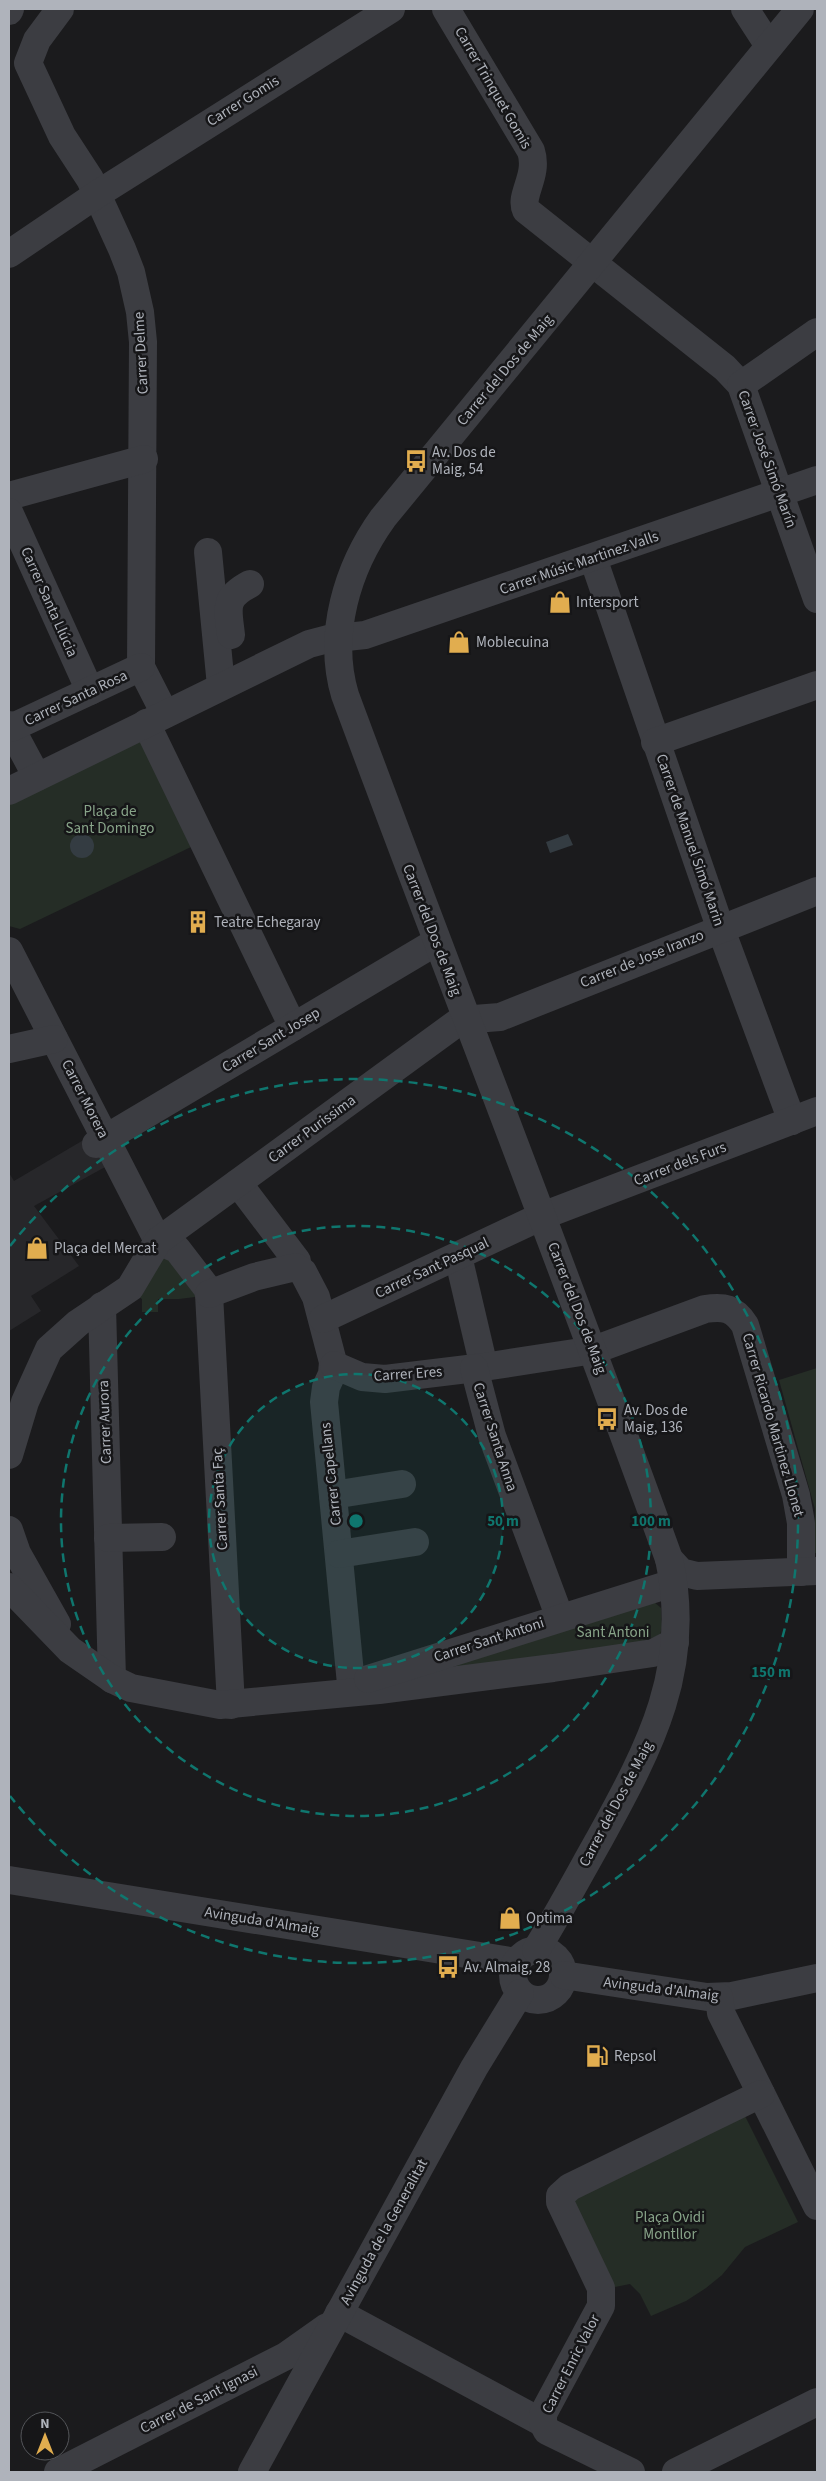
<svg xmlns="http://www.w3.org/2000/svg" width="826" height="2481" font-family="'Source Sans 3',sans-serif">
<rect width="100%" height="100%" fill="#1b1b1d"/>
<path fill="#27272a" d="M 92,1135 L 107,1166 L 34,1206 L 79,1266 L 31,1296 L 41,1311 L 9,1331 L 9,1173 L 14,1181 Z"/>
<g fill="#252d26">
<path d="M 141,739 L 191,847 L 20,929 L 9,926 L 9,802 Z"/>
<path d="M 160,1252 L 172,1253 L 203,1296 L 179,1299 L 158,1299 L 158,1312 L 142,1312 L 142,1299 L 135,1294 Z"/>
<path d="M 817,1368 L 817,1553 L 815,1553 L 815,1509 L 779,1380 Z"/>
<path d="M 653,1601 L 661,1608 L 662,1627 L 660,1635 L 623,1648 L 454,1671 L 448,1664 Z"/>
<path d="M 743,2112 L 798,2222 L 745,2247 L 722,2275 L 706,2288 L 686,2301 L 651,2316 L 640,2294 L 630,2284 L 610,2288 L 572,2204 L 576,2193 Z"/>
</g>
<g fill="#343c42">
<circle cx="82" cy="846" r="12"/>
<path d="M 568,834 L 573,845 L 550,853 L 546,842 Z"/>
</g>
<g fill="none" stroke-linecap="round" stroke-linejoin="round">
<g stroke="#3c3d42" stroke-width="28">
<path d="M 60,9 L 37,40 L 28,63 L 62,136 L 90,179 L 122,249 L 131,272 L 140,312 L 143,342 L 141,667 L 165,714"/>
<path d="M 446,9 L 531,151 C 539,176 519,195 526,210 L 725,368 L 741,385 L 817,599"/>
<path d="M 745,9 L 769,46"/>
<path d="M 9,11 L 10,9"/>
<path d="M 9,254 L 96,195 L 391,9"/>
<path d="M 741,385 L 817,332"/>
<path d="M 9,496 L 144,459"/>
<path d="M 9,512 L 90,691"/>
<path d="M 208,552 L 221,686"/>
<path d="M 593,558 L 720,927 L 792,1121"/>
<path d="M 231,635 C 228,608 223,598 250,584"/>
<path d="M 146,723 L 293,1027"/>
<path d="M 9,725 L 37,777"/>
<path d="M 11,728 L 141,667"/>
<path d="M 655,742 L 817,685"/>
<path d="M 9,791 L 309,644 L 328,639 L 365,635 L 817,480"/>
<path d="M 9,951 L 158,1241"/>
<path d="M 9,1049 L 54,1039"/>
<path d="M 96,1144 L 436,942"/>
<path d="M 238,1183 L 297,1261 L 296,1267"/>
<path d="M 158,1241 L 177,1249 L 207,1288 L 209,1294 L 231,1705"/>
<path d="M 458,1256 L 484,1367"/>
<path d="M 209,1294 L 254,1277 L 296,1267 L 303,1272 L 316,1297 L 333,1362 L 332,1374 L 326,1387 L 324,1402 L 351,1684"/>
<path d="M 102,1306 L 112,1679"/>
<path d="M 323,1319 L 542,1216 L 817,1111"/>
<path d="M 334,1365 L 362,1377 L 385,1379 L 484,1367 L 594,1350 L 705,1309 C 724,1306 734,1308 745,1325 L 796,1495 L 801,1523 L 801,1572"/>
<path d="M 474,1368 L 492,1436 L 560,1618"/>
<path d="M 9,1455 L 25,1402 L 49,1349 L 78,1323 L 130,1288 L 158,1241 L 461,1020 L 500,1017 L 817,891"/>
<path d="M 333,1495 L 402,1484"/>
<path d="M 9,1530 L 17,1553 L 57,1624"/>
<path d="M 108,1538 L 162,1537"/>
<path d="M 339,1554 L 415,1542"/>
<path d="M 669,1559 L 681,1572 L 697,1576 L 817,1571"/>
<path d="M 9,1587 L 70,1650 L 112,1679 L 131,1688 L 220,1705 L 379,1690 L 553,1668 L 653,1653 L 675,1642"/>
<path d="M 368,1679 L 673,1583"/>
<path d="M 9,1880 L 516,1962"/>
<circle cx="538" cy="1975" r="25"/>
<path d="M 536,1950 C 559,1913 579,1875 600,1838 C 650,1747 693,1667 669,1559 C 565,1270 452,984 345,695 C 327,635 347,568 383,518 L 800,9"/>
<path d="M 563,1975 L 707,1997 L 732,1996 L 817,1978"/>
<path d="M 719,1997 L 721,2013 L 817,2206"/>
<path d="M 339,2313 L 543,2423"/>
<path d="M 58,2472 L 286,2356 L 327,2327"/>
<path d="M 252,2472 L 474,2068 L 520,1993"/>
<path d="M 631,2472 L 547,2431 L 543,2423 L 543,2414 L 601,2306 L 601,2288 L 560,2202 L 560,2196 L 570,2187 L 761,2094"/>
<path d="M 676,2472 L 817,2402"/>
</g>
</g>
<circle cx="356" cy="1521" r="147" fill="#0f766e" fill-opacity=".12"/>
<g fill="none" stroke="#0f766e" stroke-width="2.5" stroke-dasharray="9 6">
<circle cx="356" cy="1521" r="147"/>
<circle cx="356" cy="1521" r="295"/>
<path d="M10 1246A442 442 0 1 1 10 1796"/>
</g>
<defs>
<symbol id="bus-bare" viewBox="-9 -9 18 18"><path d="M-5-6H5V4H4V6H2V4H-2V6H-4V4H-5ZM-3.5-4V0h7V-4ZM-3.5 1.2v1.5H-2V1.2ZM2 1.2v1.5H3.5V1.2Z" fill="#e1ad4f" stroke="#161618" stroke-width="2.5" paint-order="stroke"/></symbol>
<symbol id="shop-bare" viewBox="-9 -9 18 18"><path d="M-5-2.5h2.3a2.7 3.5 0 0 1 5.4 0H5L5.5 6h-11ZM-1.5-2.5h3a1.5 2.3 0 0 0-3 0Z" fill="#e1ad4f" stroke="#161618" stroke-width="2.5" paint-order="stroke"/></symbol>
<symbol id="building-bare" viewBox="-9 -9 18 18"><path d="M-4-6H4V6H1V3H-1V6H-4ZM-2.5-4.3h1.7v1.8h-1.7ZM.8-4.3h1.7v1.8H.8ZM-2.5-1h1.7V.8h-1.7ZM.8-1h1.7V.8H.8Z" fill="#e1ad4f" stroke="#161618" stroke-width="2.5" paint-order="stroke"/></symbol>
<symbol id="fuel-bare" viewBox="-9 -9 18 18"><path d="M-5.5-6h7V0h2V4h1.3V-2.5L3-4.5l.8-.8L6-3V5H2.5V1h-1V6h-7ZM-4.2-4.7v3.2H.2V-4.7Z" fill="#e1ad4f" stroke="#161618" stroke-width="2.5" paint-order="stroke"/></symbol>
</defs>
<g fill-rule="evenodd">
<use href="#bus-bare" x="400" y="445" width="32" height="32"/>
<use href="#shop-bare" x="544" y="586" width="32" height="32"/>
<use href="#shop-bare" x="443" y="626" width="32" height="32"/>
<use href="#building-bare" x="182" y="906" width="32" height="32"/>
<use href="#shop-bare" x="21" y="1232" width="32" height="32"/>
<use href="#bus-bare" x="591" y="1403" width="32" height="32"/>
<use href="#shop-bare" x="494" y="1902" width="32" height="32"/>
<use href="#bus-bare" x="432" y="1951" width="32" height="32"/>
<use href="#fuel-bare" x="581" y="2040" width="32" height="32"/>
</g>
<g text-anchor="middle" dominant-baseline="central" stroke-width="5" stroke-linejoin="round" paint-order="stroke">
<g font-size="15" fill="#afb3bb" stroke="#161618">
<text transform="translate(493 88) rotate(60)">Carrer Trinquet Gomis</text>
<text transform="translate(243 101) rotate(-32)">Carrer Gomis</text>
<text transform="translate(141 353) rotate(-93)">Carrer Delme</text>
<text transform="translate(505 370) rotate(-50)">Carrer del Dos de Maig</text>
<text transform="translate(767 459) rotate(70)">Carrer José Simó Marín</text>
<text transform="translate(579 563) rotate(-19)">Carrer Músic Martinez Valls</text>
<text transform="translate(49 602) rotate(66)">Carrer Santa Llúcia</text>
<text transform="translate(76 698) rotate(-25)">Carrer Santa Rosa</text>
<text transform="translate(690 840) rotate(71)">Carrer de Manuel Simó Marin</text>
<text transform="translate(432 930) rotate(69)">Carrer del Dos de Maig</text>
<text transform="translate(642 959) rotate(-22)">Carrer de Jose Iranzo</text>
<text transform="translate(271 1040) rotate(-31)">Carrer Sant Josep</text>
<text transform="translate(85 1099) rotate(63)">Carrer Morera</text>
<text transform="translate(312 1129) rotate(-36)">Carrer Purissima</text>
<text transform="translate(680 1164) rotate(-21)">Carrer dels Furs</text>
<text transform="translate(432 1268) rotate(-25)">Carrer Sant Pasqual</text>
<text transform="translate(577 1308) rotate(69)">Carrer del Dos de Maig</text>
<text transform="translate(408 1374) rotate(-4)">Carrer Eres</text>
<text transform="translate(105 1422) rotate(-92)">Carrer Aurora</text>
<text transform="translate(773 1425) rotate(74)">Carrer Ricardo Martinez Llonet</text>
<text transform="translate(495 1437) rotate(72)">Carrer Santa Anna</text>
<text transform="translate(331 1474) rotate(-96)">Carrer Capellans</text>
<text transform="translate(220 1499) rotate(-93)">Carrer Santa Faç</text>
<text transform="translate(489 1640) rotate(-18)">Carrer Sant Antoni</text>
<text transform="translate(616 1804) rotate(-62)">Carrer del Dos de Maig</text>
<text transform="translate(262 1921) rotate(9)">Avinguda d'Almaig</text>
<text transform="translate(661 1989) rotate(7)">Avinguda d'Almaig</text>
<text transform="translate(384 2232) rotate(-61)">Avinguda de la Generalitat</text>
<text transform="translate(571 2364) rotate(-63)">Carrer Enric Valor</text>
<text transform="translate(199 2400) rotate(-27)">Carrer de Sant Ignasi</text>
</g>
<g font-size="15" fill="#afb3bb" stroke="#161618" text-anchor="start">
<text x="432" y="452">Av. Dos de<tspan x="432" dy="17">Maig, 54</tspan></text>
<text x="576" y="602">Intersport</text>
<text x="476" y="642">Moblecuina</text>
<text x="214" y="922">Teatre Echegaray</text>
<text x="54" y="1248">Plaça del Mercat</text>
<text x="624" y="1410">Av. Dos de<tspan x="624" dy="17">Maig, 136</tspan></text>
<text x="526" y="1918">Optima</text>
<text x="464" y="1967">Av. Almaig, 28</text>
<text x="614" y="2056">Repsol</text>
</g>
<g font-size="15" fill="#88a489" stroke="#161618">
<text x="110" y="811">Plaça de<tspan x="110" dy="17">Sant Domingo</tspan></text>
<text x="613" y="1632">Sant Antoni</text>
<text x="670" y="2217">Plaça Ovidi<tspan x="670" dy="17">Montllor</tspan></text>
</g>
</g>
<circle cx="356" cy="1521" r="8" fill="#0f766e" stroke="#161618" stroke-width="2.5"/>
<g font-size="15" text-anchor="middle" font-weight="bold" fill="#0f766e" stroke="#161618" stroke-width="5" stroke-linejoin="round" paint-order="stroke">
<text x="503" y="1526">50 m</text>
<text x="651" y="1526">100 m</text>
<text x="771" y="1677">150 m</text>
</g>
<rect width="826" height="2481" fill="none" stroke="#afb3bb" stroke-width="20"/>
<g transform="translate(45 2436)"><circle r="24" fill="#161618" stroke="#535559"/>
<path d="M0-4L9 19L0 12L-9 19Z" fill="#e1ad4f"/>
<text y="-8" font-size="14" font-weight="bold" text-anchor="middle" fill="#afb3bb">N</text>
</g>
</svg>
